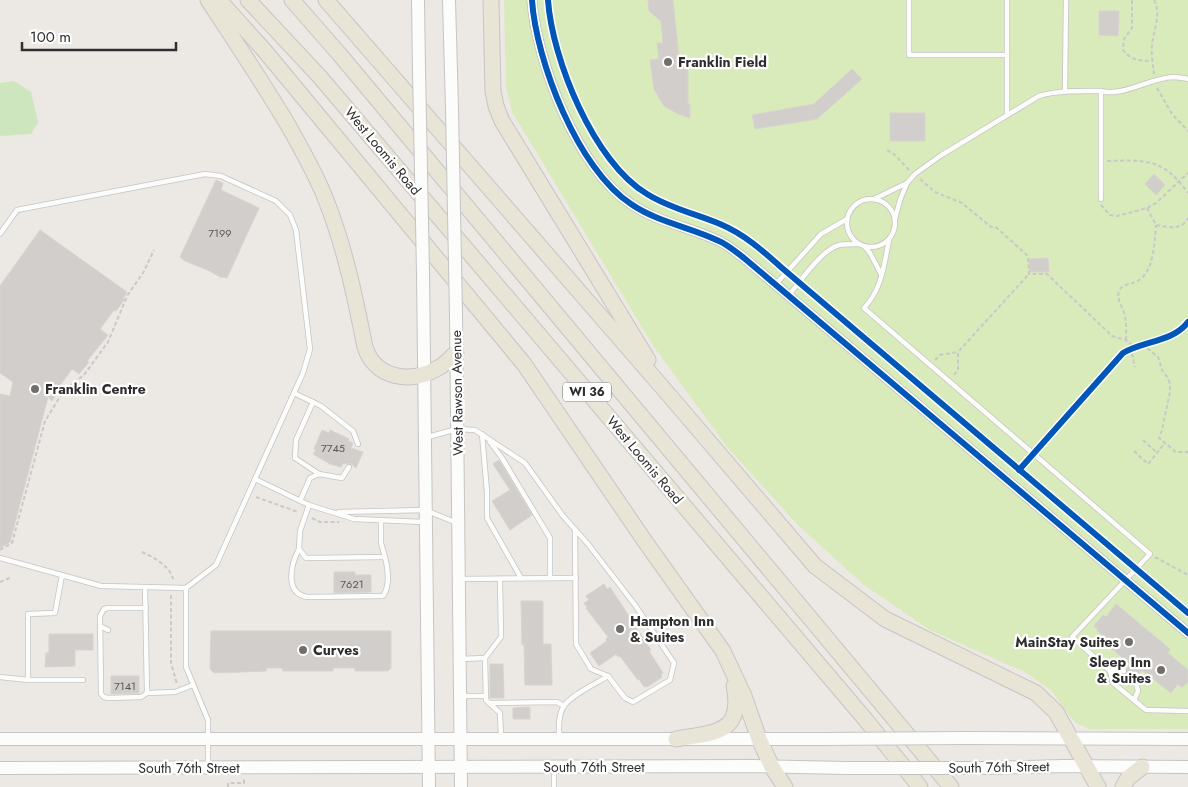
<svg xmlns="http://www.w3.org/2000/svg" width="1188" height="787" font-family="Jost,sans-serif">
<rect width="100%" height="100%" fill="#ece8e4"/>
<path fill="#cee6be" d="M 14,81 L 31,92 L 38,122 L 31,134 L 0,136 L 0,83 Z"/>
<path fill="#d9eabb" d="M 504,0 L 1188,0 L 1188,729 L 1090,729 L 1076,723 L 1068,714 L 1052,691 L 1025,672 L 930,630 L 864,585 L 798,525 L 728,448 L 654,347 L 512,112 L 506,87 Z"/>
<g fill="#d1cecb" stroke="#d7d4d0">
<path d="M 648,0 L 673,0 L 679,57 L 688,65 L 688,104 L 690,104 L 690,118 L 678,114 L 664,106 L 654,89 L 650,60 L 659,59 L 657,43 L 663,43 L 661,21 L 649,11 Z"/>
<path d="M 1099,11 L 1119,11 L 1118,36 L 1099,35 Z"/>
<path d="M 852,69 L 862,79 L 817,119 L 755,129 L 752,115 L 814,104 Z"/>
<rect x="890" y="113" width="35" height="28"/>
<path d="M 1154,174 L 1165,185 L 1156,195 L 1145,184 Z"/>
<path d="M 216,180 L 223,183 L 221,190 L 259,208 L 227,278 L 223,277 L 222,278 L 211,272 L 210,271 L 185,261 L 180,257 Z"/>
<path d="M 40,230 L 127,292 L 123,299 L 124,300 L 116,311 L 114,310 L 100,329 L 108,335 L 87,361 L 89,362 L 79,374 L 72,369 L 58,388 L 60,390 L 52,401 L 48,397 L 10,542 L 0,548 L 0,394 L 10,396 L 13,382 L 0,373 L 0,286 Z"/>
<path d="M 1048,258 L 1049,272 L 1030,272 L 1029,259 Z"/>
<path d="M 322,430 L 329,433 L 330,430 L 349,439 L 348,441 L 353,443 L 351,448 L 363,452 L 356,468 L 350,463 L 346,464 L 343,463 L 341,467 L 330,464 L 313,454 L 316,450 L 314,449 Z"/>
<path d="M 499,460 L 532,515 L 510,530 L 492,501 L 510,490 L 493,464 Z"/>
<path d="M 334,572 L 355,572 L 355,575 L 371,575 L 371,592 L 334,593 Z"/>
<path d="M 604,584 L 607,589 L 610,587 L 651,650 L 649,651 L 663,673 L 661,675 L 662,677 L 647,687 L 646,686 L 644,687 L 639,679 L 638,680 L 620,656 L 618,657 L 616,654 L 599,666 L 590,653 L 607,641 L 606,639 L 608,637 L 586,608 L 587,607 L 584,603 L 589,600 L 586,596 Z"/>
<path d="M 521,601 L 543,601 L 543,644 L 551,644 L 552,685 L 525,685 L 524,644 L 522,645 Z"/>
<path d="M 1116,604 L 1170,649 L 1168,653 L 1188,670 L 1188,682 L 1182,688 L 1178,684 L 1171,693 L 1142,670 L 1137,676 L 1132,676 L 1132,683 L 1129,686 L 1119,677 L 1127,673 L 1127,668 L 1130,664 L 1104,642 L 1107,639 L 1097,631 L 1098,629 L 1094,626 L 1103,615 L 1106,617 Z"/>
<path d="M 211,631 L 391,631 L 391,668 L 388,671 L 355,671 L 355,668 L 333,668 L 333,671 L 283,671 L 282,668 L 267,668 L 266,671 L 214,673 L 210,669 Z"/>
<path d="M 49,634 L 93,634 L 93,650 L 75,650 L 75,666 L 45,667 L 46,653 L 49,653 Z"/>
<path d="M 490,664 L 503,664 L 504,698 L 490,698 Z"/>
<path d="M 111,676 L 139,676 L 139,693 L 111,694 Z"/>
<path d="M 530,707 L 530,719 L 513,719 L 513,708 Z"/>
</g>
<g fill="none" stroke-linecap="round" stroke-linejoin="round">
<defs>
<g id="service">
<path d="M 909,0 L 909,55 L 1007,55"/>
<path d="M 1007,0 L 1007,115"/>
<path d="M 1065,91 L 1066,0"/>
<path d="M 1101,91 C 1122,97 1150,78 1173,77 C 1177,77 1183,78 1188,79"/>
<circle cx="871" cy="223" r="24"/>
<path d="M 874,199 L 907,183"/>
<path d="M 895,219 L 900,200 L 907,183 L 915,174 L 940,156 L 1039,96 C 1059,90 1080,91 1101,91 L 1101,199"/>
<path d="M 0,234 L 17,210 L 205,174 L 221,176 L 276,201 L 290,215 L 296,230 L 310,349 L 303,373 L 216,565 L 186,588 L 101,586 L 0,558"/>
<path d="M 889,240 C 884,265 882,289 864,308 L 1150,554 L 1072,637 L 1110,671 L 1113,683 L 1146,710 L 1188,711"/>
<path d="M 865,247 L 870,253 L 881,274"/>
<path d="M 776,284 L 821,234 L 847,219"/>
<path d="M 789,295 C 801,281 821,250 839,245 C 845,244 852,244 859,244"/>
<path d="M 294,393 L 321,406 L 353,431 L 358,444"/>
<path d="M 313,402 L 296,440 L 295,458 L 319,474 L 342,478 L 349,467"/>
<path d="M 482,434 L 487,492 L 487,518 L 521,578"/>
<path d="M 428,437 L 457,429 L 475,430 L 525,463 L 563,516 L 588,544 L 635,605 L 674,663 L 670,680 L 633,702 L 625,698 L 608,676 L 591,669 L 576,644 L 575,529"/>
<path d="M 490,442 L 502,458 L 550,538 L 550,578"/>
<path d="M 255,479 L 309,505 L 354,519 L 423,522"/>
<path d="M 300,501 L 310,478 L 319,474"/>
<path d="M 309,505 L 300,531 L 299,549 L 306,558 L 385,557 L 381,543 L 381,521"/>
<path d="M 339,512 L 425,510 L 457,523"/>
<path d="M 299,549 C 291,564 284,593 307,597 L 383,596 C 390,586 388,569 385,557"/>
<path d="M 460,579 L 576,578"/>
<path d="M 500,579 L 501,637 L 485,658 L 486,700 L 500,713 L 501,738"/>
<path d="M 145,587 L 147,693 L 175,692 L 193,685"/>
<path d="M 186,588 L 186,667 L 208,720 L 208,765"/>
<path d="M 146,608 L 108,608 L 104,609 L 100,616 L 101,694 L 104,697 L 108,698 L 141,697 L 147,693"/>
<path d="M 100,626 L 108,630"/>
<path d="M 461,659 L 485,658"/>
<path d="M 1110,671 L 1124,671"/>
<path d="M 0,677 L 28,680 L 28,614 L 55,613 L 62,575"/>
<path d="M 28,680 L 83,680"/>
<path d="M 462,696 L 486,696"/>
<path d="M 1134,700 L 1138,691 L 1135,679"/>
<path d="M 489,703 L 557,702 L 564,706"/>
<path d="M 559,738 C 559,727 558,715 564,706 C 571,695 597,683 608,676"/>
<path d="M 554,768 L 554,787"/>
</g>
<path id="minor" d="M 532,0 C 536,61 578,170 631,204 C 657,222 690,227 719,241 C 728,245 736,252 744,258 L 1188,633"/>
<g id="secondary">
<path d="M 418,0 L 419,70"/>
<path d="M 449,0 L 452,108"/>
<path d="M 423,273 L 429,787"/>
<path d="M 456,315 L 461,787"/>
<path d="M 966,738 L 1188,739"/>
<path d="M 0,739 L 824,739"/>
<path d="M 0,768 L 753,766 L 846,768"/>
<path d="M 985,768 L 1063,766 L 1188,767"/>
</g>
<g id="primary">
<path d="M 208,0 C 235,41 263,83 288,125 C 302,150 316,174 326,200 C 345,248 355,297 365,347 C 375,379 411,384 438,368 C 445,365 450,358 456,353"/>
<path d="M 219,0 L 264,50 L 524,364 L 644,540 L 723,651 L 744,696 L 759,739 L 772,767 L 785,787"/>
<path d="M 248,0 L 320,77 L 865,719 L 920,787"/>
<path d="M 292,0 L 341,56 L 951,787"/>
<path d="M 326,0 L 669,395 L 815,566 L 885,619 L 1036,693 L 1056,712 L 1098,787"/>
<path d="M 491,0 L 493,91 L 496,106 L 502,121 L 648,360"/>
<path d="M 676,739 C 713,732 744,735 734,686"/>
<path d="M 1123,787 L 1128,778 L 1142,767"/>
</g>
</defs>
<use href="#service" stroke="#c5c4c5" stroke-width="6"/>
<use href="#minor" stroke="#c5c4c5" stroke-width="11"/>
<use href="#secondary" stroke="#c5c4c5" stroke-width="14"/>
<use href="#primary" stroke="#c6c5c4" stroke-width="17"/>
<g stroke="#c9c9c8" stroke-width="2" stroke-dasharray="4 2.5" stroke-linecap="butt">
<path d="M 1132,0 L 1132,28 L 1124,39 L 1123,50 C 1131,60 1139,61 1151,61"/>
<path d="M 1154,0 C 1162,15 1153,30 1152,46 C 1151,55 1153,65 1154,74"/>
<path d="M 1157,88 L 1172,114 L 1188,131"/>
<path d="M 887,150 L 895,155 L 909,170"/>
<path d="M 1107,161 C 1146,160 1163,158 1188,193"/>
<path d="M 920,179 L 935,192 L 962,203 L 991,227 L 997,228 L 1028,256 L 1029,274 L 1047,274 L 1112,336 L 1126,340 L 1134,347 L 1147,348 L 1158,357 L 1162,370 L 1168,378 L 1170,384 L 1170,392 L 1162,430 L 1159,438 L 1176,452 L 1188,452"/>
<path d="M 1101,205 L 1110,215 L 1117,216 L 1147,208 L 1156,203 L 1188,173"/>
<path d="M 1147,208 L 1156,225 C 1167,227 1181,231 1188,218"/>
<path d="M 1126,340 C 1126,331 1127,322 1124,313 C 1122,306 1116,298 1119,291 C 1122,284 1130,284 1136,282 C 1155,272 1154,243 1156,225"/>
<path d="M 1134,347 L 1132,354 L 1135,367"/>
<path d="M 935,360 L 940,355 L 958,352"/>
<path d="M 954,375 L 958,370 L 958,352 L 1029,274"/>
<path d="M 1143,440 L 1157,453"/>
<path d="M 1134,451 L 1148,464 L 1165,443"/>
<path d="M 256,497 L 298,512"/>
<path d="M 312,518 L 320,522 L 339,522"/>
<path d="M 0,550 L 12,543 L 45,421 L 61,395 L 73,383 L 84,375 L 108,342 L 127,296 L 143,273 L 154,250"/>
<path d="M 142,552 C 153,557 170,566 173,579"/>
<path d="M 1155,557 L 1188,575"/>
<path d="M 0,582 L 12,577"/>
<path d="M 171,595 L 171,663 L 177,684"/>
<path d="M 228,787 L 228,783 L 244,783 L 244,778"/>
</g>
<use href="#service" stroke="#fcfcfb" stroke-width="4.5"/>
<use href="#minor" stroke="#fcfcfb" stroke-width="9"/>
<use href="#secondary" stroke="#fcfcfb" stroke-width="12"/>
<use href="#primary" stroke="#e8e4d6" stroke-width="15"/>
<defs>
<g id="secondary-bridge">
<path d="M 419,70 L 423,273"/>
<path d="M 452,108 L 456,315"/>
<path d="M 824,739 L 966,738"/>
<path d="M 846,768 L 985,768"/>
</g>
</defs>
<use href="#secondary-bridge" stroke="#c5c4c5" stroke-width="14" stroke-linecap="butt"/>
<use href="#secondary-bridge" stroke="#fcfcfb" stroke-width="12"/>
<defs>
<g id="cycleway">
<path d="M 532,0 C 536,61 578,170 631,204 C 657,222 690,227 719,241 C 728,245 736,252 744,258 L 1188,633"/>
<path d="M 548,0 C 552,59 594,163 647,194 C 669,208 696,214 720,224 C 744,234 763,251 782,268 L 1188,613"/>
<path d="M 1019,470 L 1123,353 C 1143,341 1173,342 1188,322"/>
</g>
</defs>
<use href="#cycleway" stroke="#fff" stroke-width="9"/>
<use href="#cycleway" stroke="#0057b8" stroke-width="6"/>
</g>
<g fill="#706f6e" stroke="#fff" stroke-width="2">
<circle cx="668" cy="62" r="5"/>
<circle cx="35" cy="389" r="5"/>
<circle cx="620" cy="629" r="5"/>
<circle cx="1129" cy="642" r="5"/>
<circle cx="303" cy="650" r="5"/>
<circle cx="1161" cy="670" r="5"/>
</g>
<g text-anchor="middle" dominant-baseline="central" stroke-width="4.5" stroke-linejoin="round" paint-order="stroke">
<g font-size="11" fill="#585857">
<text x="220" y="233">7199</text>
<text x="333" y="448">7745</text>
<text x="352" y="584">7621</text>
<text x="125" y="686">7141</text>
</g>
<rect fill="#fff" stroke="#6d6d6d" stroke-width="1" x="563" y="382.5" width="48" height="19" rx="4"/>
<g font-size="12" font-weight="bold" fill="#2e2e2e">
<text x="587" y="392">WI 36</text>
</g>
<g font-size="14" font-weight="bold" fill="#2e2e2e" stroke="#fff" text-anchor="start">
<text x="678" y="62">Franklin Field</text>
<text x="45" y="389">Franklin Centre</text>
<text x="630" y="621">Hampton Inn<tspan x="630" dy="16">&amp; Suites</tspan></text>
<text x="1119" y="642" text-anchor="end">MainStay Suites</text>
<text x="313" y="650">Curves</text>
<text x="1151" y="662" text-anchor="end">Sleep Inn<tspan x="1151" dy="16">&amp; Suites</tspan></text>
</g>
<g font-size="14" fill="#2e2e2e" stroke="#fff">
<text transform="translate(383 151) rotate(50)">West Loomis Road</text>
<text transform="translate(457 393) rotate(-91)">West Rawson Avenue</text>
<text transform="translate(645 460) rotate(50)">West Loomis Road</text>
<text x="594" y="767">South 76th Street</text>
<text transform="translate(999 767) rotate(-1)">South 76th Street</text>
<text x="189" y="768">South 76th Street</text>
</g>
</g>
<path d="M22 42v8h154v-8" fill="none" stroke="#2e2e2e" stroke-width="2.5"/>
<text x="30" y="42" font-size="15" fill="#2e2e2e" stroke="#ffffff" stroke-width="4" paint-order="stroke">100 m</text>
</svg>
